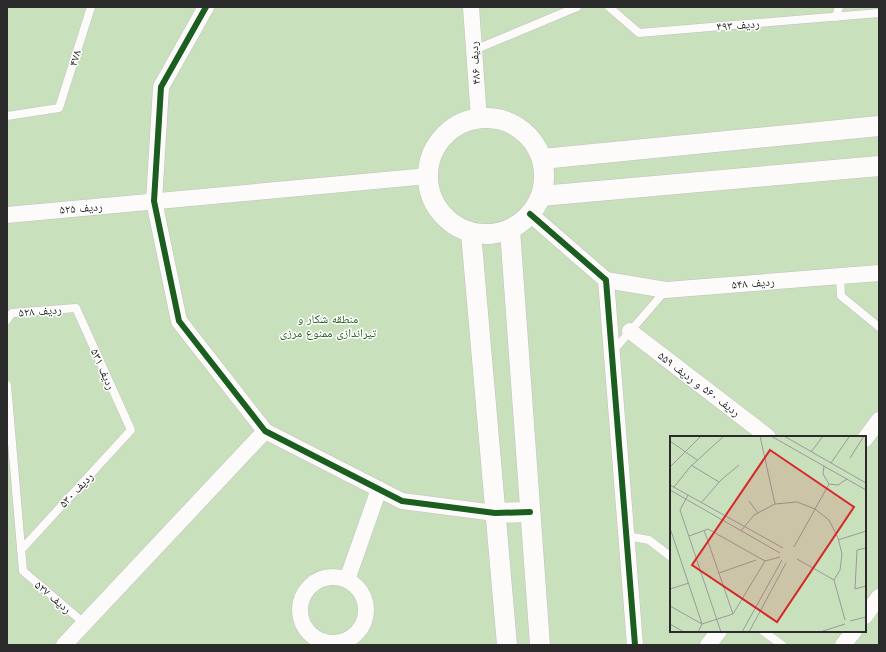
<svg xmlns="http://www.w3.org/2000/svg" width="886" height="652" font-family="Jost,'Noto Naskh Arabic',sans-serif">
<rect width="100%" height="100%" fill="#e8e5e1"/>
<path fill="#c9e0bd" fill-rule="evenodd" d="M 7,7 L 879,7 L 879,645 L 7,645 ZM 671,437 L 865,437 L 865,631 L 671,631 Z"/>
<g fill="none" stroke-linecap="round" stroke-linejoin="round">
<defs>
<g id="service">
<path d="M 609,7 L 639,33 L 879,13"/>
<path d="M 836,17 L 839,7"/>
<path d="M 474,50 L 577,7"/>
<path d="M 7,116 L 59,108 L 91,7"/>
<path d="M 840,276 L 841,296 L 879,327"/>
<path d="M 7,320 L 12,313 L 76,308 L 131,430 L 21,550"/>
<path d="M 613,351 L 666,290"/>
<path d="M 7,385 L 23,571 L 84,623"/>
<path d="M 627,536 L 649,540 L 671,557"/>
<path d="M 763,631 L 782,645"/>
</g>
<g id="minor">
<path d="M 206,7 L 161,87 L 154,201 L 179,321 L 265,431 L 402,501 L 495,513"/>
<path d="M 471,7 L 479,119"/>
<path d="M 530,214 L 606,280 L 635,645"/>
<path d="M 7,215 L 428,176"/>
<path d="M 606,280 L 666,290 L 879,273"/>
<path d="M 630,331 L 768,437"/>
<path d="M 865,439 L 879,420"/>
<circle cx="333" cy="610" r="33"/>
<path d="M 347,580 L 379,489"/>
<path d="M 865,616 L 879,597"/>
<path d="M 64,645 L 265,431"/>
<path d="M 708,645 L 719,631"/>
<path d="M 843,645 L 854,631"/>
</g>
<g id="tertiary">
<circle cx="486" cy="176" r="58"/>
<path d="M 542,159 L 879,126"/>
<path d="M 541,196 L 879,166"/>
<path d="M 510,230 L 540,645"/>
<path d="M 471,233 L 507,645"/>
<path d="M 495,513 L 530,512"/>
</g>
</defs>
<use href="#service" stroke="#c2c1c0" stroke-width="9"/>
<use href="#minor" stroke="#c2c1c0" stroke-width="17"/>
<use href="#tertiary" stroke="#c2c1c0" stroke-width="21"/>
<use href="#service" stroke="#fcfbfa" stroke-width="8"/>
<use href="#minor" stroke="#fcfbfa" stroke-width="16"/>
<use href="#tertiary" stroke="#fcfbfa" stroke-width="20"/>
<defs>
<g id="cycleway">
<path d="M 206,7 L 161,87 L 154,201 L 179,321 L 265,431 L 402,501 L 495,513 L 530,512"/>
<path d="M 530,214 L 606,280 L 635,645"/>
</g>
</defs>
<use href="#cycleway" stroke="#fff" stroke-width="8"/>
<use href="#cycleway" stroke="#1b5e20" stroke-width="6"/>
</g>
<g text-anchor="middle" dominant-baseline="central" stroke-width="3" stroke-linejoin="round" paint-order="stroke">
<g font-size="12" fill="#2a2a2a" stroke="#fff">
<text transform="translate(738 25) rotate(-5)">ردیف ۴۹۳</text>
<text transform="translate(75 58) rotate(-73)">۴۷۸</text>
<text transform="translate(475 63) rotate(-94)">ردیف ۴۸۶</text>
<text transform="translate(81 208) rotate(-5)">ردیف ۵۲۵</text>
<text transform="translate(753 283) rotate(-5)">ردیف ۵۴۸</text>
<text transform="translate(40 311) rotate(-5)">ردیف ۵۲۸</text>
<text transform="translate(103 369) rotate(66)">ردیف ۵۳۱</text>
<text transform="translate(699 384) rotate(37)">ردیف ۵۶۰ و ردیف ۵۵۹</text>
<text transform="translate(76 490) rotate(-47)">ردیف ۵۳۰</text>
<text transform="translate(53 597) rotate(40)">ردیف ۵۲۷</text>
</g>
<g font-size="12" fill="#2a6022" stroke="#fff">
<text x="328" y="319">منطقه شکار و<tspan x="328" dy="14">تیراندازی ممنوع مرزی</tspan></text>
</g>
</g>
<g transform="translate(670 436)">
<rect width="196" height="196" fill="#e8e5e1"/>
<path d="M 0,0 L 196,0 L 196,196 L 0,196 Z" fill="#c9e0bd"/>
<path fill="none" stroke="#9c9a98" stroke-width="1" d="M 90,0 L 105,68M 101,0 L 196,54M 114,0 L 196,47M 0,5 L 27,24M 141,16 L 153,0M 180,22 L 194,0M 161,27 L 179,1M 21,29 L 49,46M 154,30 L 153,38 L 159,48M 0,31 L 31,0M 159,48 L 168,49 L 177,43M 0,49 L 113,112M 4,51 L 20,31 L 54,0M 0,54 L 110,117M 18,59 L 10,74 L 51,196M 79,65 L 88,77M 31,67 L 51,44 L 69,29M 0,92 L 32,188M 34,94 L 63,178M 71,95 L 84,79 L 105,68 L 127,66 L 145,73 L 159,84 L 168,102 L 172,118 L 170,134 L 164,144M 19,100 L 38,93 L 95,125 L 110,121M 168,104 L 196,95M 124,111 L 159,48M 196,112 L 187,114 L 185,153 L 196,150M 127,123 L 164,144M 49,137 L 86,124M 164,144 L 175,184M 0,153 L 19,147M 0,170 L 32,188M 63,178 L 95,125M 180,185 L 196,181M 0,188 L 14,196M 28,196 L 32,188 L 63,178M 72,196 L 112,124M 79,196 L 116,127M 150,196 L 175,188"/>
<path fill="#d62828" fill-opacity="0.15" stroke="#d62828" stroke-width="2" d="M 100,14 L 184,71 L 107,186 L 22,129 Z"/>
<rect width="196" height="196" fill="none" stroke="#2a2a2a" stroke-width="2"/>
</g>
<rect width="886" height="652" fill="none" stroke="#2a2a2a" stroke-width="16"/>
</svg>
